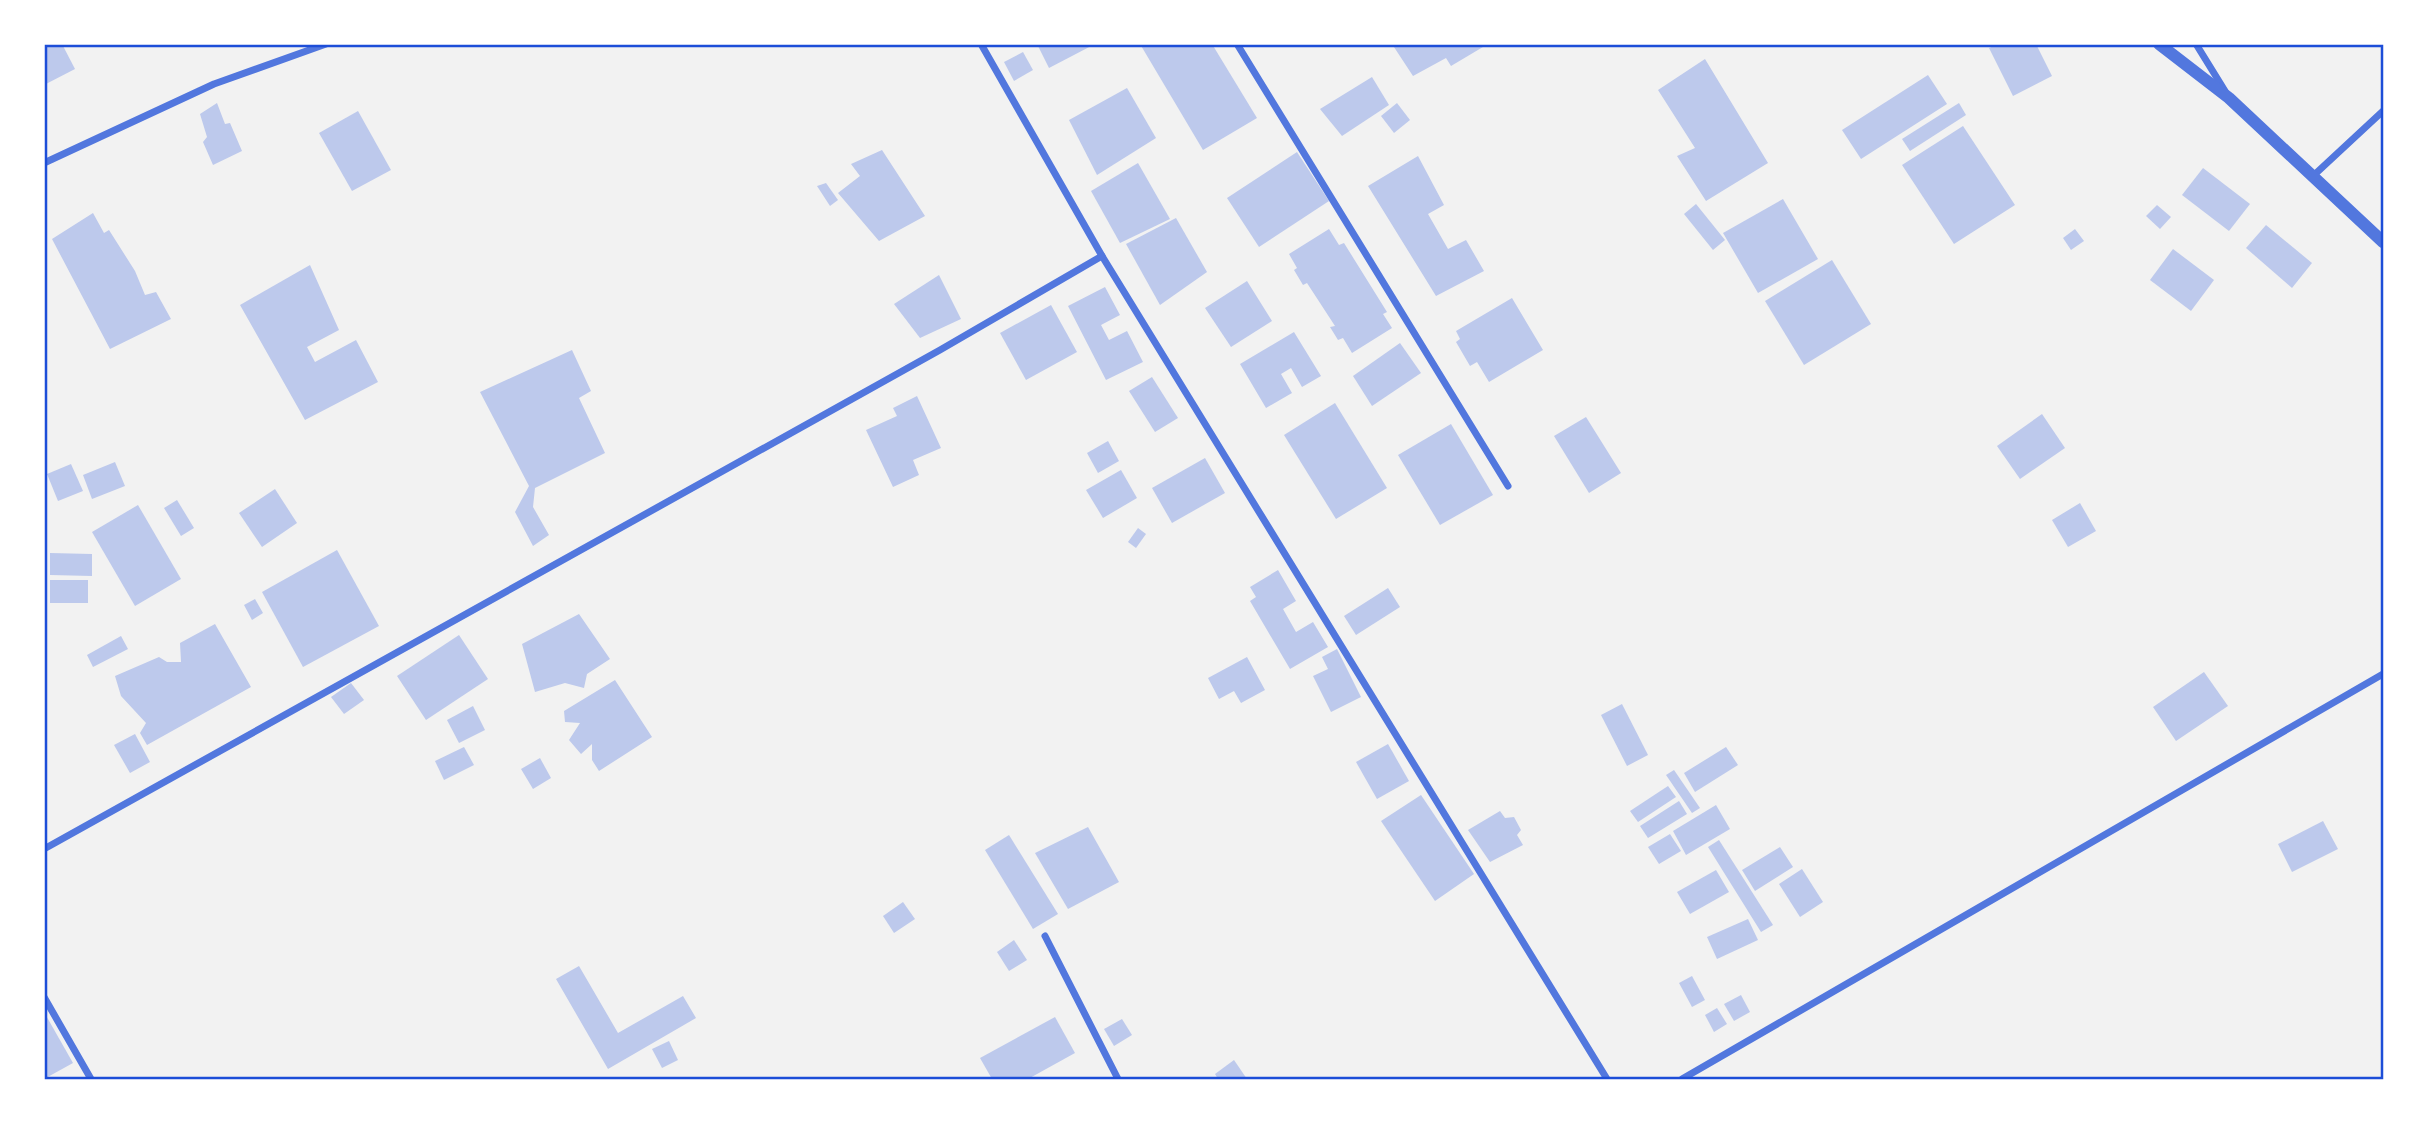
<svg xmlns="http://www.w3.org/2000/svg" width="2427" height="1123" font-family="'IBM Plex Serif',serif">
<rect width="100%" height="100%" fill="#f2f2f2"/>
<g fill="#bdc9ec">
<path d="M 44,44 L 62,44 L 75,69 L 44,85 Z"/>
<path d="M 1037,44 L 1095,44 L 1049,68 Z"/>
<path d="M 1140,44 L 1212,44 L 1257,118 L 1203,150 Z"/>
<path d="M 1392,44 L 1488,44 L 1451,66 L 1446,58 L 1413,76 Z"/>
<path d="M 1998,44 L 2036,44 L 2052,76 L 2013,96 L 1989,48 Z"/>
<path d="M 1023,52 L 1033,70 L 1014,81 L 1004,62 Z"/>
<path d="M 1705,59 L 1768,163 L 1706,201 L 1677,156 L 1695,148 L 1658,90 Z"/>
<path d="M 1928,75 L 1947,104 L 1861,159 L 1842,130 Z"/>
<path d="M 1372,77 L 1389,105 L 1342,136 L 1320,109 Z"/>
<path d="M 1127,88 L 1156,138 L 1097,175 L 1069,120 Z"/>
<path d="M 217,103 L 225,124 L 230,123 L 242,151 L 213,165 L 203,142 L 207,137 L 200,114 Z"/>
<path d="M 1397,103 L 1410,120 L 1394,133 L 1381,116 Z"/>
<path d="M 1959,103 L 1966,115 L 1910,151 L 1902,139 Z"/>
<path d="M 358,111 L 391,170 L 352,191 L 319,133 Z"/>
<path d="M 1963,126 L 2015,205 L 1954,244 L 1902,165 Z"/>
<path d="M 882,150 L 925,216 L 879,241 L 838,193 L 860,176 L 851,164 Z"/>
<path d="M 1297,152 L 1329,201 L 1259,247 L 1227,198 Z"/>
<path d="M 1418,156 L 1444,205 L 1428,214 L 1448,249 L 1466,240 L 1484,271 L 1436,296 L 1368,186 Z"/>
<path d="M 1138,163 L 1170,219 L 1120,243 L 1091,191 Z"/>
<path d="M 2203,168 L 2250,204 L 2229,231 L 2182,195 Z"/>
<path d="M 826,183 L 838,200 L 830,206 L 817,186 Z"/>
<path d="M 1783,199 L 1818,259 L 1758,293 L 1723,233 Z"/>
<path d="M 1696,204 L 1725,240 L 1713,250 L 1684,214 Z"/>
<path d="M 2157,205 L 2171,217 L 2160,229 L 2146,216 Z"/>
<path d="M 93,213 L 104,233 L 109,230 L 135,271 L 145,295 L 156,292 L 171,319 L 110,349 L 52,239 Z"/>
<path d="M 1176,218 L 1207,272 L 1160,305 L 1126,244 Z"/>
<path d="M 2266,225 L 2312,263 L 2292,288 L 2246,248 Z"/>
<path d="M 1329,229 L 1339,245 L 1344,243 L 1387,312 L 1383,314 L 1392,328 L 1352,353 L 1343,338 L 1338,340 L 1330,327 L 1335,326 L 1307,283 L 1303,285 L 1294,270 L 1297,268 L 1289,254 Z"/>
<path d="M 2075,229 L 2084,241 L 2071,250 L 2063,238 Z"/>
<path d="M 2173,249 L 2214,280 L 2191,311 L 2150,280 Z"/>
<path d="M 1832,260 L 1871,324 L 1804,365 L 1765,301 Z"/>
<path d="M 310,265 L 339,330 L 307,347 L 315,362 L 356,340 L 378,382 L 305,420 L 240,305 Z"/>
<path d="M 939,275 L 961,319 L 920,338 L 894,304 Z"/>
<path d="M 1247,281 L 1272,321 L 1231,347 L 1205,308 Z"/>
<path d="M 1105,287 L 1120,315 L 1101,325 L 1109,340 L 1127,331 L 1143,362 L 1106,380 L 1068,306 Z"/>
<path d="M 1512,298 L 1543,350 L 1489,382 L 1477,362 L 1470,366 L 1456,342 L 1460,339 L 1456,331 Z"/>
<path d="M 1051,305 L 1077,352 L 1026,380 L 1000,333 Z"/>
<path d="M 1294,332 L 1321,376 L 1302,387 L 1291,368 L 1281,374 L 1292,393 L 1266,408 L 1240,364 Z"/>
<path d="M 1400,343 L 1421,373 L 1372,406 L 1353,376 Z"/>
<path d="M 572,350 L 591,391 L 579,398 L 605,453 L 535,488 L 533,507 L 549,535 L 533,546 L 515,512 L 529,486 L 480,392 Z"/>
<path d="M 1152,377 L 1178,418 L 1155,432 L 1129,391 Z"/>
<path d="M 917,396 L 941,448 L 913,460 L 919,475 L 893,487 L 866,430 L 897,416 L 893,408 Z"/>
<path d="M 1335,403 L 1387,488 L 1336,519 L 1284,435 Z"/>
<path d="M 2042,414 L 2065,448 L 2020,479 L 1997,446 Z"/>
<path d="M 1586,417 L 1621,473 L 1589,493 L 1554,436 Z"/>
<path d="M 1451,424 L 1493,495 L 1440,525 L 1398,455 Z"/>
<path d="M 1108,441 L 1119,461 L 1098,473 L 1087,453 Z"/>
<path d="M 1205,458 L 1225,493 L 1172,523 L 1152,488 Z"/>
<path d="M 115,462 L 125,486 L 92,499 L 83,475 Z"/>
<path d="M 71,464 L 83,491 L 58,501 L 47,474 Z"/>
<path d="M 1121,470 L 1137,498 L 1103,518 L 1086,490 Z"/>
<path d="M 275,489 L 297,523 L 262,547 L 239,513 Z"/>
<path d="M 177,500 L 194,528 L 181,536 L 164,508 Z"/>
<path d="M 2080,503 L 2096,531 L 2068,547 L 2052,520 Z"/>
<path d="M 138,505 L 181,579 L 135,606 L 92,532 Z"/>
<path d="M 1138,528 L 1146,534 L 1136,548 L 1128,542 Z"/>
<path d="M 337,550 L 379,626 L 303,667 L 262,592 Z"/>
<path d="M 50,553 L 92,554 L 92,576 L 50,575 Z"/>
<path d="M 1278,570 L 1296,601 L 1283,609 L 1296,632 L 1313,622 L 1328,647 L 1290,669 L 1250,601 L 1256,597 L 1250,587 Z"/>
<rect x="50" y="580" width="38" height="23"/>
<path d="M 1388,588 L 1400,607 L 1356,635 L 1344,616 Z"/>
<path d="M 255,599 L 263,613 L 252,620 L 244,605 Z"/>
<path d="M 579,614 L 610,659 L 587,674 L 584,688 L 565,683 L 535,692 L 522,644 Z"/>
<path d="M 215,624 L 251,687 L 147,745 L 140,733 L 146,723 L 121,696 L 115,676 L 159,657 L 167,662 L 181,662 L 180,643 Z"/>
<path d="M 459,635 L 488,679 L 426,720 L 397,676 Z"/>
<path d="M 121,636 L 128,649 L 93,667 L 87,655 Z"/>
<path d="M 1337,649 L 1361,697 L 1331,712 L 1313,676 L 1328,669 L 1322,657 Z"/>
<path d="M 1247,657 L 1265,690 L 1241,703 L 1234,691 L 1219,699 L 1208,678 Z"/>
<path d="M 2204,672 L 2228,706 L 2176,741 L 2153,707 Z"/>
<path d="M 615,680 L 652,737 L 599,771 L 592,760 L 592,744 L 581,754 L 569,740 L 580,723 L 565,722 L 564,711 Z"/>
<path d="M 351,683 L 364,700 L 344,714 L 331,697 Z"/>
<path d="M 1622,704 L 1648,755 L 1627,766 L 1601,715 Z"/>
<path d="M 473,706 L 485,730 L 459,743 L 447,720 Z"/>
<path d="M 135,734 L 150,762 L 130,773 L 114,745 Z"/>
<path d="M 1388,744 L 1409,781 L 1377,799 L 1356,762 Z"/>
<path d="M 464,747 L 474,765 L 444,780 L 435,761 Z"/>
<path d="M 1726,747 L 1738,765 L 1695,792 L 1684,773 Z"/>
<path d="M 540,758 L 551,778 L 533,789 L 521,769 Z"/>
<path d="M 1674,770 L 1700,808 L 1692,813 L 1666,775 Z"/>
<path d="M 1668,786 L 1676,797 L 1638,822 L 1630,811 Z"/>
<path d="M 1421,795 L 1474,874 L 1435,901 L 1381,821 Z"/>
<path d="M 1679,801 L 1687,814 L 1648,838 L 1640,826 Z"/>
<path d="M 1716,805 L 1730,829 L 1686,855 L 1673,831 Z"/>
<path d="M 1500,811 L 1505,818 L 1514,817 L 1521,830 L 1517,835 L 1523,845 L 1490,862 L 1468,830 Z"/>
<path d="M 2323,821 L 2338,849 L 2292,872 L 2278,844 Z"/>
<path d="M 1088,827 L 1119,882 L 1068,909 L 1035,853 Z"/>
<path d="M 1670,834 L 1681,851 L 1659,864 L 1648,847 Z"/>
<path d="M 1009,835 L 1058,914 L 1033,929 L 985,850 Z"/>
<path d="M 1719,840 L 1773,925 L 1761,932 L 1708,847 Z"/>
<path d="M 1780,847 L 1793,867 L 1755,891 L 1742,870 Z"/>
<path d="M 1802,869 L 1823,902 L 1800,917 L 1779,884 Z"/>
<path d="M 1716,870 L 1729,892 L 1690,914 L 1677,892 Z"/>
<path d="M 903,902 L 915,919 L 894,933 L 883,916 Z"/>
<path d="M 1748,919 L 1758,940 L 1717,959 L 1707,937 Z"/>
<path d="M 1014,940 L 1027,960 L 1009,971 L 997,952 Z"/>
<path d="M 579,966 L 618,1033 L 683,996 L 696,1018 L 608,1069 L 556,979 Z"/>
<path d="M 1692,976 L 1705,1000 L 1692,1007 L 1679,983 Z"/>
<path d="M 1741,995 L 1750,1012 L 1734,1021 L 1724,1004 Z"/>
<path d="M 1717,1008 L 1727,1024 L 1714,1032 L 1705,1015 Z"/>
<path d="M 44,1012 L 73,1063 L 44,1079 Z"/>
<path d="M 1055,1017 L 1075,1053 L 1028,1079 L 992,1079 L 980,1058 Z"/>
<path d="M 1122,1019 L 1132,1035 L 1114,1046 L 1104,1029 Z"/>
<path d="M 669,1041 L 678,1060 L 662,1068 L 652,1049 Z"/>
<path d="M 1234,1060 L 1247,1079 L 1218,1079 L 1215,1074 Z"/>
</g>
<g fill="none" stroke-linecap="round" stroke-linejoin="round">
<g stroke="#5277de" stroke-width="7">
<path d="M 981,44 L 1102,256 L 1607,1079"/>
<path d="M 1237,44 L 1508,486"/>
<path d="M 2196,44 L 2225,91"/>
<path d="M 44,163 L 214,84 L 326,44"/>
<path d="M 2313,176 L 2383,111"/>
<path d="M 44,849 L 940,350 L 1102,256"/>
<path d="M 1045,936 L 1118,1079"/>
<path d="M 44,997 L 91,1079"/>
<path d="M 1682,1079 L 2383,674"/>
</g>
<path stroke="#5277de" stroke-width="12" d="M 2159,44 L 2229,98 L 2383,242"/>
</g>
<rect width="2427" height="1123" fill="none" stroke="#ffffff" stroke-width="91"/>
<rect x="46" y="46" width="2336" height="1032" fill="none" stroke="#1d4ed8" stroke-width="2.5"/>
</svg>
